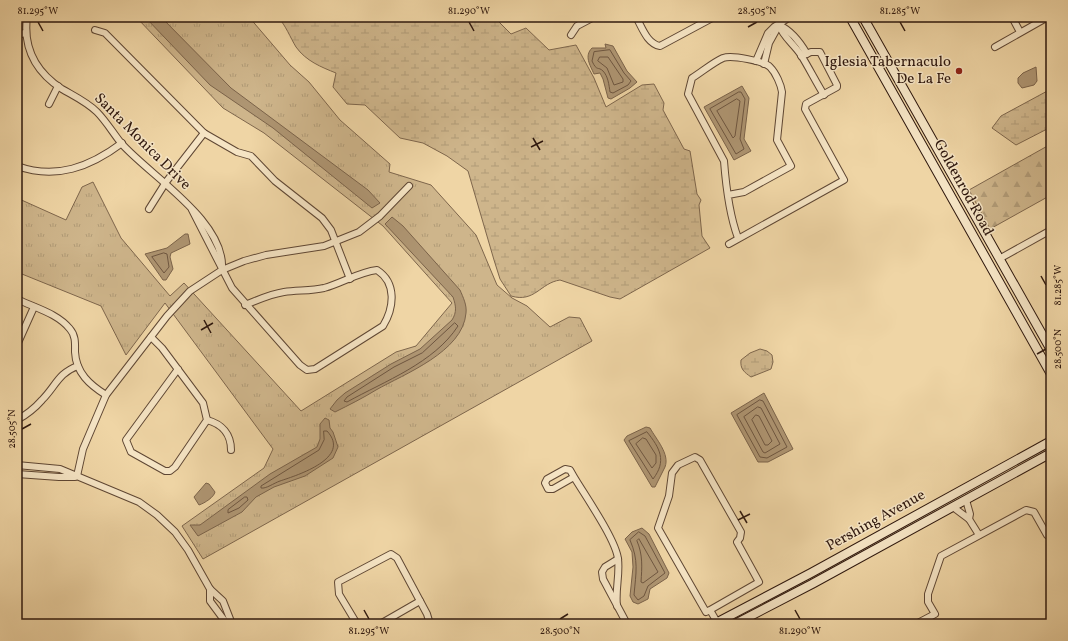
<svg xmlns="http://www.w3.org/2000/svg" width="1068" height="641" font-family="Vollkorn,serif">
<defs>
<pattern id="grass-tufts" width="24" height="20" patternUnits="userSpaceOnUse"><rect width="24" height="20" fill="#ceb58b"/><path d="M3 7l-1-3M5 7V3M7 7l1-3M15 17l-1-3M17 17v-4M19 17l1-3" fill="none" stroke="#b19b77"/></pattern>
<pattern id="forest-firs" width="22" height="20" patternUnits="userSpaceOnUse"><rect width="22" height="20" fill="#ceb58b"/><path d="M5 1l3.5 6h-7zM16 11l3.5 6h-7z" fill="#b19b77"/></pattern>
<pattern id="wetland-marsh" width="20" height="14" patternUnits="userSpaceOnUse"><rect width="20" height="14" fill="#ceb58b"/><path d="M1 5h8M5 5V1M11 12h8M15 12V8" fill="none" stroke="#b19b77"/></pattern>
</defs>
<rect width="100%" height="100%" fill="#efd5a5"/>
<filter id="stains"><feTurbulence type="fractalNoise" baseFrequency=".005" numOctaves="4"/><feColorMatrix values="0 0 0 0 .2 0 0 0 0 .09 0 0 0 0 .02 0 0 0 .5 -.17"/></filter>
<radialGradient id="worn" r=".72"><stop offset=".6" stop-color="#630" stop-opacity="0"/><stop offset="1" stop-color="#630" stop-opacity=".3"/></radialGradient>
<path fill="url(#grass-tufts)" stroke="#7e664c" d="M 136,17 L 249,17 L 290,65 L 309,82 L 340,120 L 390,164 L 389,172 L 431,185 L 476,235 L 497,285 L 512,298 L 527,306 L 550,327 L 569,317 L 580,318 L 592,341 L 203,559 L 182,526 L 264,468 L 273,449 L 165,303 L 126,355 L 101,306 L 17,272 L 17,198 L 66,220 L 82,187 L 93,182 L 121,238 L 170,296 L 184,283 L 301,411 L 396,352 L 416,346 L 452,303 L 383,226 L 264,133 L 223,108 Z"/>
<path fill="url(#forest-firs)" stroke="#7e664c" d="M 1051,144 L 1051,195 L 990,229 L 969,190 Z"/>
<g fill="url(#wetland-marsh)" stroke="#7e664c">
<path d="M 278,17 L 494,17 L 511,34 L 526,28 L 549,50 L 576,45 L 594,78 L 606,107 L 642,85 L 654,84 L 664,103 L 663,110 L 684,149 L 690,151 L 697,194 L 701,200 L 699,205 L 702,236 L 710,248 L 620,299 L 610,297 L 560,280 C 540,283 535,303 511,296 L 500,279 L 494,260 L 468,171 L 447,156 L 423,143 L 400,138 L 365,105 L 347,104 L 333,87 L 336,73 C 321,67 306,61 296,47 C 290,37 286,26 278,17 Z"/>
<path d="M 1051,89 L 1051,127 L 1016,145 L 992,128 L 1001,116 Z"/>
<path d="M 760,349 L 767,351 L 772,355 L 773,362 L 771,369 L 751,377 C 744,372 740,369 741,360 L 750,353 Z"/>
</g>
<g fill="#ae9572" stroke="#7b634a">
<path d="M 145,17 L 161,17 L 231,88 L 368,190 L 380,203 L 372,208 L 273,128 L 210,85 Z"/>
<path d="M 605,44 L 613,46 L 627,71 L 637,82 L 630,88 L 611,99 L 608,98 L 603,79 L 600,73 L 594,74 C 590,65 584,56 592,48 L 606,48 Z"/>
<path d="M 1036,67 L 1037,81 L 1034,85 L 1022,88 L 1018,83 L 1018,78 L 1023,73 Z"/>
<path d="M 742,86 L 749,98 L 744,139 L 751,151 L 734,160 L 704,107 Z"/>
<path d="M 392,217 L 403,226 L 460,290 C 463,297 467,305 466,313 C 463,352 404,374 376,390 C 363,398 349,405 335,412 L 330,409 L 337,400 L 345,393 L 391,364 L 420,349 L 452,320 C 457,312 456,306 453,297 L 385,224 Z"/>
<path d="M 185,234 L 188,234 L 190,244 L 171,253 L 170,257 L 173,269 L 166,280 L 163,280 L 145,254 L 167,248 Z"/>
<path d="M 764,393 L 793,449 L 768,462 L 758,462 L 731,413 Z"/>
<path d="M 325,418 L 329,420 L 330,428 L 333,432 L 338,447 L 333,458 L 305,476 L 274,487 L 256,497 L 242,512 L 198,536 L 190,525 L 200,525 L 270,474 L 317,447 L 320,439 L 320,424 Z"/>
<path d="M 646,427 L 650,428 C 656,439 670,454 665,467 C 662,474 658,480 655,487 L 652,487 L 624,440 L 627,436 Z"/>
<path d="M 206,483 L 209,484 L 215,492 C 214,497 205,503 199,505 L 194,497 Z"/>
<path d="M 642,528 L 649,534 L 669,573 L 667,578 L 650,589 L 648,599 L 638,604 L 633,602 L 630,596 L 633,567 L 632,552 L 625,539 L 632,532 Z"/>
</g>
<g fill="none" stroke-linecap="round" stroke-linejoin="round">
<g stroke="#6e5640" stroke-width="1">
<path d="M 610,50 L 624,73 L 631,81 L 628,85 L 613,93 L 610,92 C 609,85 608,76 603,71 C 598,66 597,72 592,61 L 594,52 Z"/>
<path d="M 600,57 L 608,57 L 623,79 L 623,82 L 614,85 L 607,68 L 598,61 Z"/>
<path d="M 739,92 L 741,92 L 745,99 L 740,139 L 744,149 L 736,154 L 710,109 Z"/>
<path d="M 737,99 L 740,101 L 735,136 L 733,138 L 717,111 Z"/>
<path d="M 164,253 L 167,254 L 169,267 L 164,273 L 152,257 Z"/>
<path d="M 455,323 L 458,326 C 434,363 385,381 347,402 L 344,401 L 347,397 L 394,367 L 422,353 Z"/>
<path d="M 760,400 L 763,401 L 787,447 L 767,458 L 760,457 L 737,415 Z"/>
<path d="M 758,407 L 761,408 L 780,444 L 765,453 L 763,452 L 744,417 Z"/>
<path d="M 756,415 L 759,416 L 772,441 L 768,445 L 765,445 L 752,420 Z"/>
<path d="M 324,431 L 327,431 C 352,458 298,475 280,481 C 274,483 266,489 261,488 L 261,486 L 319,450 L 324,440 Z"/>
<path d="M 647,432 C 660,448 667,461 653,479 L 629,441 Z"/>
<path d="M 643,438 L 646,439 L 656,455 L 656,463 L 652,468 L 636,444 Z"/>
<path d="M 245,497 L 247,497 L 248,500 L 239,508 L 228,513 L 228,510 Z"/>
<path d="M 639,532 L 645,536 L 665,573 L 648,586 L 644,596 L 638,600 L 634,595 C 636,572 639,561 630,540 Z"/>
<path d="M 639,539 L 658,572 L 643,583 L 641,582 C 642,567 643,555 637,541 Z"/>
</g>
<defs>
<g id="street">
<path d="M 27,17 C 23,48 36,72 62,89 C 74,96 87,102 97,112 C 106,121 113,133 121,143 C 150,176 226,221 222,270"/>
<path d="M 636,17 C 642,27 647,44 660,46 L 714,17"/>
<path d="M 1012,17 L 1020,32"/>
<path d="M 779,25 C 783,37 794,44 801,55 C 809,68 816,82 824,95"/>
<path d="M 779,25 C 792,31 800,42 807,54"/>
<path d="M 95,30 L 105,33 L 204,133 L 237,152 L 251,156 L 275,181 L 322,218 L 331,230 L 350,279"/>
<path d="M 17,35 L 25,33"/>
<path d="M 571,35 L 577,26 L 594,17"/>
<path d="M 995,47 L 1048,17"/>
<path d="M 756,61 L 768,33 L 774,27 L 790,17"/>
<path d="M 764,64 L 769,43 L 779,25"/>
<path d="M 49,104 L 58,86"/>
<path d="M 17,166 C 56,180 90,167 122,143"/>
<path d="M 728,195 L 744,192 L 791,166 L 777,140 L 782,92 C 781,85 776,73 770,67 C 764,61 732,55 723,58 C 712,63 702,72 692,78 L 688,94 L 724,161 C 726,187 729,214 738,238"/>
<path d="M 149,209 L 166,182 L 204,133"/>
<path d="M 192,210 L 232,288 L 300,365 L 307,370 L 315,369 L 383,326 C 394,308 397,283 377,270 C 359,272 342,283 324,288 C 311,291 297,290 284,292 C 270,294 258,300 245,305"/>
<path d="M 729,244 L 844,180 L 805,109 L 806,104 L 837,87 L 837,85 L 820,52 L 811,52 L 801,56"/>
<path d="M 999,259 L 1051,230"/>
<path d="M 17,299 C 35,308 57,313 70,329 C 76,336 75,344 75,352 C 76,373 90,385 106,395"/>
<path d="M 151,337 L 162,348 L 203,403 L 207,420 L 175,467 L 170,471 L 165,471 L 131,452 L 126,440 L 178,369"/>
<path d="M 17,345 L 34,307"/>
<path d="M 17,420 C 26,415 35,408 42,400 C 56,386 58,373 78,366"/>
<path d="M 207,420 C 222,424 231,434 231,450"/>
<path d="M 17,465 L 60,469 L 139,502 L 157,515 L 175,532 L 188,550 L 210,589 L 223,601 L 232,624"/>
<path d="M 17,474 L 59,477 L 75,477"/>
<path d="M 77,476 L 83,449 L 106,395 L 167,316 L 190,291 L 222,270 L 244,261 L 266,255 L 324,246 L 359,232 L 380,216 L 409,186"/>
<path d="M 574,477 L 553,489 L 548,489 L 545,483 L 547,479 L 565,469 L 570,470 L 574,477 C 586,497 616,540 618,559 C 620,575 615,590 617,606"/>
<path d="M 953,507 L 969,519 L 970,514 L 966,500"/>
<path d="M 969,519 L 979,535"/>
<path d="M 618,559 L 605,567 L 602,572 L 603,579 L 627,624"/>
<path d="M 210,589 L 210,601 L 227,624"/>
<path d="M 710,610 L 706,612 L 658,528 L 669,496 L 672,473 L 678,465 L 695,457 L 700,460 L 741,532 L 740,538 L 737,542 L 759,582 L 710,610 L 717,622"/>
<path d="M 357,624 L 339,594 L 338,582 L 391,554 L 397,558 L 427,614 L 430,624"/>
<path d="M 380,624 L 420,601"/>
<path d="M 916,624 L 935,614 L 928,602 L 928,594 L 941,556 L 1026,510 L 1034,512 L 1047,535 L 1051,538"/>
</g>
<g id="secondary">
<path d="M 850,17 L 1051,374"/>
<path d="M 863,17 L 1051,350"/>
<path d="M 714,624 L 811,573 L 1051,441"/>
<path d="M 735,624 L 812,584 L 1051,453"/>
</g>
</defs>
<use href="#street" stroke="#5f4734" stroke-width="8"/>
<use href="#secondary" stroke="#2f180e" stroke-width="10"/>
<use href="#street" stroke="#f5e4c4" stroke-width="6"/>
<use href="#secondary" stroke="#f5e4c4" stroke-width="8"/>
</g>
<path fill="none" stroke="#2f180e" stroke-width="1.5" d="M 38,22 L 43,31M 469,22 L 474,31M 900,22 L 905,31M 748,27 L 757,22M 533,138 L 540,150M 531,147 L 543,141M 1041,276 L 1046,285M 204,320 L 211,333M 201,330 L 213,323M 1037,354 L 1046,349M 22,429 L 31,424M 740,511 L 747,523M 738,520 L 750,514M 364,610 L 369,619M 795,610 L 800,619M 560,619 L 568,614"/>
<circle fill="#8f2418" stroke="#f5e4c4" stroke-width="1.5" cx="959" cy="71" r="4"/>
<g text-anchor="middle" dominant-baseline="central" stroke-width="3" stroke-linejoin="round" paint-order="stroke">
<g font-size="15" fill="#2f180e" stroke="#f5e4c4" text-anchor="end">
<text x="951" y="62">Iglesia Tabernaculo<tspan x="951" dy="17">De La Fe</tspan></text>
</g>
<g font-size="15" fill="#2f180e" stroke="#f5e4c4">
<text transform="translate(142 142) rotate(45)">Santa Monica Drive</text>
<text transform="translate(963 188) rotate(61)">Goldenrod Road</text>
<text transform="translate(876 521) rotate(-29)">Pershing Avenue</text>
</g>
</g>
<rect width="1068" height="641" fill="none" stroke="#efd5a5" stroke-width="44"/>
<rect x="22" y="22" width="1024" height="597" fill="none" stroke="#2f180e" stroke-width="1.5"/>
<g font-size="10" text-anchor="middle" fill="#2f180e">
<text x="38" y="14">81.295°W</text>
<text x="469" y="14">81.290°W</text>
<text x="757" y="14">28.505°N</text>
<text x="900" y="14">81.285°W</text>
<text transform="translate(1057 285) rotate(-90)" y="4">81.285°W</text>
<text transform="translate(1057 349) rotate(-90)" y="4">28.500°N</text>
<text transform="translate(11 429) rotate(-90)" y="4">28.505°N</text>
<text x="369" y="634">81.295°W</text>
<text x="560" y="634">28.500°N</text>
<text x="800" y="634">81.290°W</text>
</g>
<rect width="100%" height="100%" filter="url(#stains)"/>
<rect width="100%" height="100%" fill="url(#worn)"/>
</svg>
